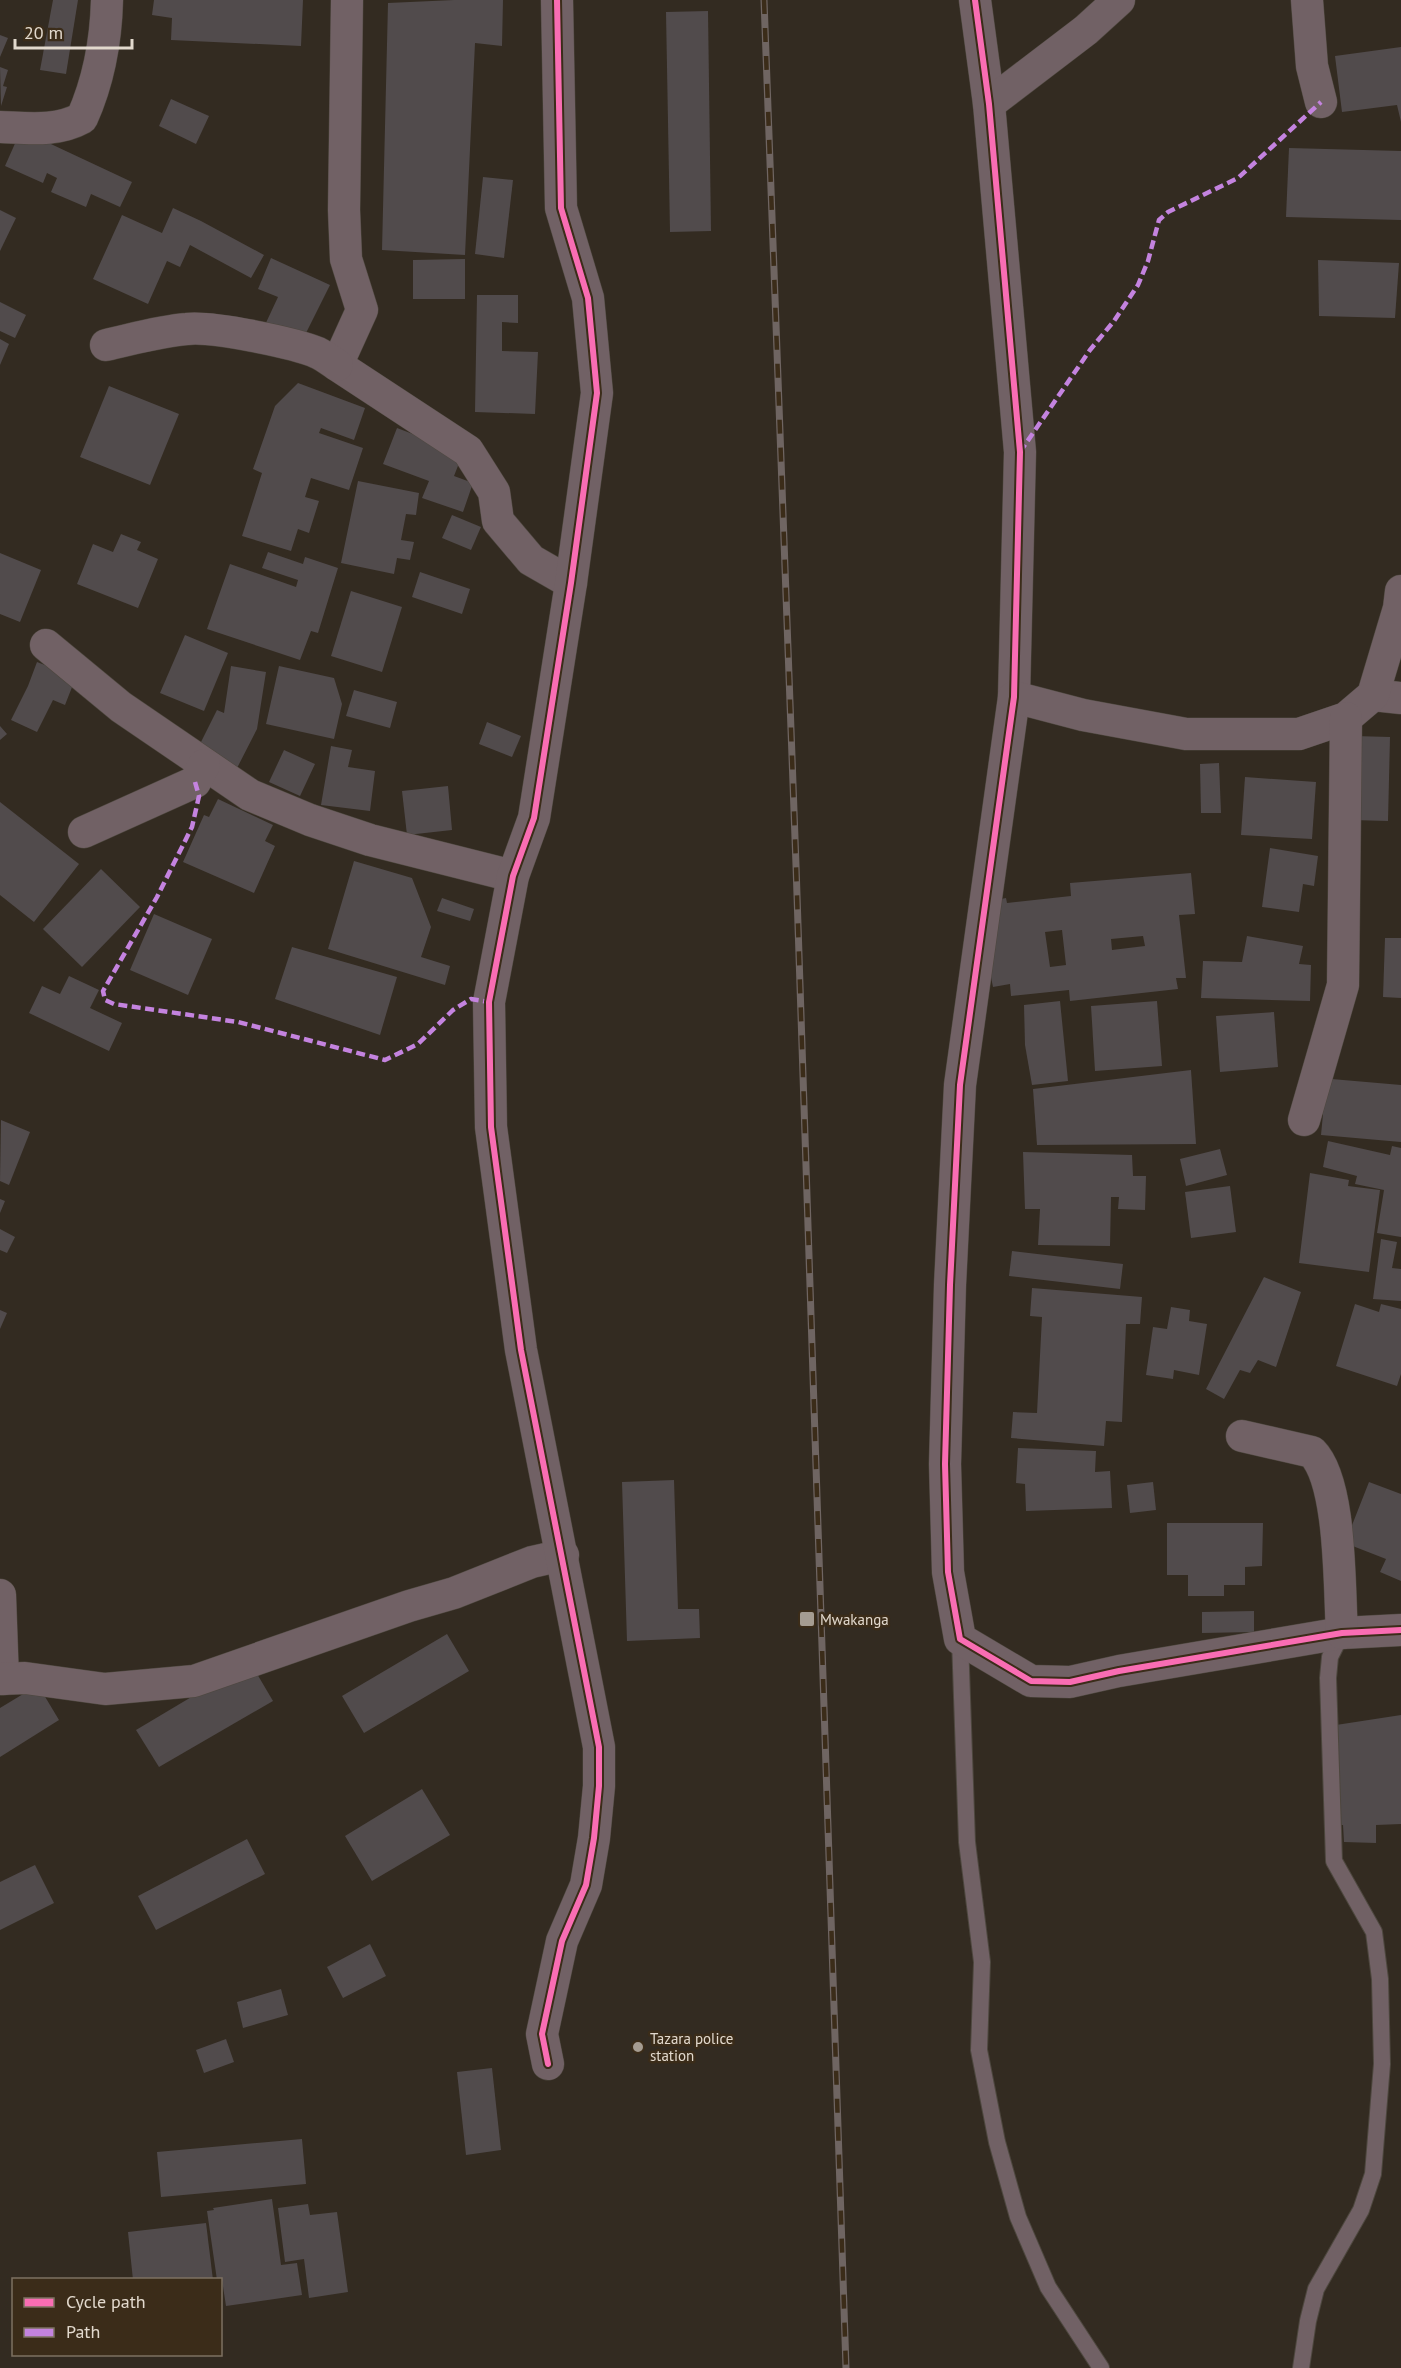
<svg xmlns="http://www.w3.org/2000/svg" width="1401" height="2368" font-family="'PT Sans',sans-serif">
<rect width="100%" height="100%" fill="#332b21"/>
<g fill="#514b4c" fill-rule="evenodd">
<path d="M 53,0 L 78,0 L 66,74 L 40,70 Z"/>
<path d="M 154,0 L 303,0 L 301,46 L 171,40 L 172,18 L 152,15 Z"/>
<path d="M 454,0 L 503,0 L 502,46 L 475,43 L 465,255 L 382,250 L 388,3 Z"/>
<path d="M 708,11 L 711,231 L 670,232 L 666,12 Z"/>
<path d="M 0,35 L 8,38 L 0,57 Z"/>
<path d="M 1401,47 L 1401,122 L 1397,105 L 1342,112 L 1335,56 Z"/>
<path d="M 0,67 L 8,70 L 3,86 L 7,87 L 1,106 Z"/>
<path d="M 171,99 L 209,116 L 196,144 L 159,126 Z"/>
<path d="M 21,130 L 132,182 L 120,207 L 91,194 L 86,207 L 51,192 L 57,178 L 47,173 L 43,183 L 5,166 Z"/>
<path d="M 1289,148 L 1401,151 L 1401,220 L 1286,217 Z"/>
<path d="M 483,177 L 513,180 L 504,258 L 475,254 Z"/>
<path d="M 173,208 L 201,221 L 264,255 L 251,278 L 190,245 L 180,267 L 167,261 L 148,304 L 93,279 L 122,215 L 162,233 Z"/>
<path d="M 0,210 L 16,218 L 0,251 Z"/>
<path d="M 271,258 L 330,285 L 300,345 L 264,327 L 278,297 L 258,289 Z"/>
<path d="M 465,259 L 465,299 L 413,299 L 413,260 Z"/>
<path d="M 1318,260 L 1399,263 L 1395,318 L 1319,316 Z"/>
<path d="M 477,295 L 518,295 L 518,323 L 502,322 L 502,351 L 538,352 L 535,414 L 475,412 Z"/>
<path d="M 0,302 L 26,315 L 15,338 L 0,331 Z"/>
<path d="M 0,339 L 9,344 L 0,365 Z"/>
<path d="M 298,383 L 365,408 L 354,440 L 321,428 L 319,433 L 363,448 L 349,490 L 311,478 L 305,497 L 319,501 L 309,533 L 298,529 L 291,551 L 242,536 L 262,473 L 253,469 L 275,406 Z"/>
<path d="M 109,386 L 179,414 L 150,485 L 80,457 Z"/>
<path d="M 397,428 L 463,453 L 454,476 L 473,483 L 463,512 L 422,498 L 429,481 L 383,464 Z"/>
<path d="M 358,481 L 419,493 L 416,515 L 406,514 L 401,540 L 414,542 L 410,560 L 397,558 L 394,574 L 341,563 Z"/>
<path d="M 452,515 L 481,527 L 471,550 L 442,538 Z"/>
<path d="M 121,534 L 141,542 L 137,550 L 158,559 L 138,608 L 77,584 L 93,544 L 113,552 Z"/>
<path d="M 268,552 L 303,564 L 305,557 L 338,568 L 318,633 L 311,631 L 300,660 L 207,629 L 230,564 L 296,587 L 298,580 L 262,568 Z"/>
<path d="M 0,553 L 41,570 L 20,622 L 0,614 Z"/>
<path d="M 420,572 L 470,589 L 462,614 L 412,597 Z"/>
<path d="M 351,591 L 402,607 L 382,672 L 331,656 Z"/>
<path d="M 185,635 L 228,653 L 204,711 L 160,693 Z"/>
<path d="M 37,662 L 76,677 L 65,705 L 53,700 L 37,732 L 11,720 L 28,686 Z"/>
<path d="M 231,666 L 266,672 L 257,729 L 235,772 L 196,752 L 217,710 L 224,713 Z"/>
<path d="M 279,666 L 334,678 L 342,704 L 334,739 L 266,724 Z"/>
<path d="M 354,690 L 397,702 L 390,728 L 346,716 Z"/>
<path d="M 487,722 L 521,736 L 512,757 L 479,744 Z"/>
<path d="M 0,726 L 7,734 L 0,740 Z"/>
<path d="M 1354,736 L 1390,737 L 1388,821 L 1352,820 Z"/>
<path d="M 331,746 L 352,750 L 348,767 L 375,771 L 370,811 L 321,805 Z"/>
<path d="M 284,750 L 315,764 L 300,796 L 269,782 Z"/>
<path d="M 1219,763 L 1221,813 L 1201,813 L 1200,764 Z"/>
<path d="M 1245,777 L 1316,782 L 1312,839 L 1241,835 Z"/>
<path d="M 448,786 L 452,830 L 407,835 L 402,791 Z"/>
<path d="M 218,799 L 273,825 L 265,841 L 275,846 L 254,893 L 183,862 L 204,815 L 209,817 Z"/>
<path d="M 0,802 L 79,864 L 34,922 L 0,895 Z"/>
<path d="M 1270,848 L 1318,856 L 1314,886 L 1303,884 L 1299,912 L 1262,907 Z"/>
<path d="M 354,861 L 412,878 L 431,927 L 421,957 L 450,966 L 445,985 L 328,949 Z"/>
<path d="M 101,869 L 140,907 L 82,967 L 43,929 Z"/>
<path d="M 1191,873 L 1195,914 L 1179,915 L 1186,978 L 1176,978 L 1178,989 L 1070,1001 L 1069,990 L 1011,996 L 1010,984 L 993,987 L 976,904 L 1006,898 L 1007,903 L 1071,896 L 1070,883 ZM 1062,930 L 1066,965 L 1050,967 L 1045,932 ZM 1143,936 L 1145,946 L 1112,950 L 1111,939 Z"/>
<path d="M 442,898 L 474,909 L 470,921 L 437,911 Z"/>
<path d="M 154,914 L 212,939 L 188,995 L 130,970 Z"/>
<path d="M 1247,936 L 1303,946 L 1299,964 L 1311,965 L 1310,1001 L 1201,998 L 1203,961 L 1242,962 Z"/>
<path d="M 1385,938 L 1401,938 L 1401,998 L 1383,997 Z"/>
<path d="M 292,947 L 397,977 L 380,1035 L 275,999 Z"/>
<path d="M 69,976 L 99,990 L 90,1008 L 122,1023 L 109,1051 L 29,1013 L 42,986 L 60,994 Z"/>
<path d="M 1060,1001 L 1068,1081 L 1032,1085 L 1025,1045 L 1024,1005 Z"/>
<path d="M 1157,1001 L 1162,1066 L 1095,1071 L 1091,1006 Z"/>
<path d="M 1274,1012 L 1278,1067 L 1220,1072 L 1216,1016 Z"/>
<path d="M 1191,1070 L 1196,1144 L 1037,1145 L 1033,1089 Z"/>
<path d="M 1320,1078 L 1401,1085 L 1401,1142 L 1321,1135 L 1323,1114 L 1317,1113 Z"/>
<path d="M 1,1120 L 30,1132 L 9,1185 L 0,1181 Z"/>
<path d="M 1328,1141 L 1390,1155 L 1392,1146 L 1401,1148 L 1401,1237 L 1377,1233 L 1384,1190 L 1355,1184 L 1357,1176 L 1323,1167 Z"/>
<path d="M 1220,1149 L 1227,1175 L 1186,1186 L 1180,1159 Z"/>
<path d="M 1023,1152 L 1132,1155 L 1133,1176 L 1146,1176 L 1145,1210 L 1118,1209 L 1119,1197 L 1111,1197 L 1110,1246 L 1038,1245 L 1040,1209 L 1025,1209 Z"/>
<path d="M 1310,1173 L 1349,1180 L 1348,1186 L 1380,1190 L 1369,1272 L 1299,1263 Z"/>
<path d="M 1230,1186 L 1236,1232 L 1191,1238 L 1185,1192 Z"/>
<path d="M 0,1199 L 5,1201 L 0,1213 Z"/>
<path d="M 0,1229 L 15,1237 L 7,1253 L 0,1250 Z"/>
<path d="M 1381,1239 L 1397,1242 L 1392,1268 L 1401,1269 L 1401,1301 L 1373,1299 Z"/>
<path d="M 1012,1251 L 1123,1264 L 1120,1289 L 1009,1276 Z"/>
<path d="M 1264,1277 L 1301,1292 L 1276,1367 L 1258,1360 L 1250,1373 L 1240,1370 L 1224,1399 L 1206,1389 Z"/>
<path d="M 1032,1288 L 1142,1297 L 1140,1324 L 1126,1324 L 1122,1422 L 1106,1421 L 1104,1446 L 1011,1438 L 1013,1412 L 1037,1413 L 1042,1317 L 1030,1316 Z"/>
<path d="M 1355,1304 L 1379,1312 L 1381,1304 L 1401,1309 L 1401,1374 L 1397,1386 L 1336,1366 Z"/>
<path d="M 1171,1307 L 1190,1310 L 1189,1321 L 1207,1324 L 1199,1375 L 1174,1370 L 1173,1379 L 1146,1375 L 1153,1327 L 1167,1329 Z"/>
<path d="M 0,1310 L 7,1313 L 0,1329 Z"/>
<path d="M 1018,1448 L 1096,1451 L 1095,1472 L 1110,1471 L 1112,1508 L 1026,1511 L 1025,1484 L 1016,1483 Z"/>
<path d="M 674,1480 L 678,1609 L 699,1609 L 700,1638 L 627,1641 L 622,1482 Z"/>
<path d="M 1153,1482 L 1156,1510 L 1130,1513 L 1127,1485 Z"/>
<path d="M 1369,1482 L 1401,1494 L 1401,1581 L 1380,1572 L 1386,1559 L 1345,1543 Z"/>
<path d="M 1167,1523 L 1263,1523 L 1262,1566 L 1245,1567 L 1245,1585 L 1224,1585 L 1224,1596 L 1188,1596 L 1188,1575 L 1167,1575 Z"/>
<path d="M 1254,1611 L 1254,1632 L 1202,1633 L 1202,1612 Z"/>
<path d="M 447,1634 L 469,1671 L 364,1733 L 342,1696 Z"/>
<path d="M 250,1662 L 273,1701 L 159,1767 L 136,1730 Z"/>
<path d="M 38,1685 L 59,1720 L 0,1757 L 0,1708 Z"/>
<path d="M 1401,1715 L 1401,1824 L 1376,1825 L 1376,1843 L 1344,1842 L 1343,1825 L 1340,1825 L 1336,1725 Z"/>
<path d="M 422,1789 L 450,1835 L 372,1881 L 345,1836 Z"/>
<path d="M 247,1839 L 265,1874 L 156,1930 L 138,1896 Z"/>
<path d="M 35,1865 L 54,1903 L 0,1930 L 0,1882 Z"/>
<path d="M 370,1944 L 386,1976 L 343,1998 L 327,1967 Z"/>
<path d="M 281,1989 L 288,2015 L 243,2028 L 237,2002 Z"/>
<path d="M 226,2039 L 234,2062 L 204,2073 L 196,2050 Z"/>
<path d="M 492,2068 L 501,2150 L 466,2155 L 457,2072 Z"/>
<path d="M 302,2139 L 306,2184 L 161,2197 L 157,2152 Z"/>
<path d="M 272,2199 L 281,2265 L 297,2263 L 302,2295 L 226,2306 L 222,2280 L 217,2280 L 207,2211 L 214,2210 L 213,2208 Z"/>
<path d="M 308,2204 L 310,2215 L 337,2212 L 348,2292 L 309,2298 L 304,2259 L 285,2262 L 278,2208 Z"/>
<path d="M 206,2223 L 213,2280 L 133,2280 L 128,2232 Z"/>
</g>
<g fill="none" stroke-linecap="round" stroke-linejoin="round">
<defs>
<g id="lane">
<path d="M 960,1639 L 967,1842 L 982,1962 L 979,2050 L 997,2142 L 1018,2217 L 1048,2287 L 1101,2368"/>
<path d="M 1301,2368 L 1308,2321 L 1316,2289 L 1361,2210 L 1373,2174 L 1382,2064 L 1380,1979 L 1374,1932 L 1334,1861 L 1328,1678 L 1330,1657 L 1342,1633"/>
</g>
<g id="street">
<path d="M 347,0 L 344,210 L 346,259 L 362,310 L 337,365 L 468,451 L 494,492 L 498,521 L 531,560 L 571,583"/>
<path d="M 975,0 L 989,104 L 1020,452 L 1014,697 L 960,1085 L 950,1285 L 945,1464 L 948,1572 L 960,1639 L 1031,1681 L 1070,1682 L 1119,1671 L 1342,1633 L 1401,1630"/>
<path d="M 1307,0 L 1312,66 L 1321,102"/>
<path d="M 989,104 L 1086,30 L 1119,0"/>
<path d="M 0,127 C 28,128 57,132 82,118 C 99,80 106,40 107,0"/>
<path d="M 106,345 C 133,339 160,331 187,329 C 212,326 295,343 318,353 C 324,356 331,361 337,365"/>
<path d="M 46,645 L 121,707 L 250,795 L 310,820 L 370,840 L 513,876"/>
<path d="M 1373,695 L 1401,698"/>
<path d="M 1014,697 L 1083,715 L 1186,734 L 1299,734 L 1346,718 L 1373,695 L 1399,608 L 1401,591"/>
<path d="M 84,832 L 195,782 L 204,765"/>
<path d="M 1304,1120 L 1343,985 L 1346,718"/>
<path d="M 1242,1436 L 1312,1452 C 1342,1482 1339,1589 1342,1633"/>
<path d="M 0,1595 L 3,1679"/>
<path d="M 0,1679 L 25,1678 L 105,1689 L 194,1681 L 409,1606 L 454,1593 L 532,1562 L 563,1555"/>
<path d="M 548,2064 L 542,2034 L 562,1941 L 586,1885 L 594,1838 L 599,1786 L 599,1747 L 521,1350 L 491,1127 L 489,1002 L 513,876 L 534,818 L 571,583 L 597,393 L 588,298 L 561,208 L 557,0"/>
</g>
</defs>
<use href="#lane" stroke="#4d473e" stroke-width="18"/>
<use href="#street" stroke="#4d473e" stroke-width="33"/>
<use href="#lane" stroke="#716165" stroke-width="16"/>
<use href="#street" stroke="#716165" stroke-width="32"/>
<defs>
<path id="rail" d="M 764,0 L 796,865 L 846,2368"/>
</defs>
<use href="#rail" stroke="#6f6562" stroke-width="7"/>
<use href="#rail" stroke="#3b2c19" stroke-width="4.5" stroke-dasharray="14" stroke-linecap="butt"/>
<g stroke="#c483df" stroke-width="4.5" stroke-dasharray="9 4.5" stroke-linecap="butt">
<path d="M 1020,452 L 1090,350 L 1114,321 L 1138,285 L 1148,261 L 1159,220 L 1168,212 L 1238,178 L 1321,102"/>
<path d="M 195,782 L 199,796 L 192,827 L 157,897 L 103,991 L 105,1000 L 114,1004 L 238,1022 L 385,1060 L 418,1044 L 453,1010 L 471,999 L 489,1002"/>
</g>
<defs>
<g id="cycleway">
<path d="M 975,0 L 989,104 L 1020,452 L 1014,697 L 960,1085 L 950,1285 L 945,1464 L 948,1572 L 960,1639 L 1031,1681 L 1070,1682 L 1119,1671 L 1342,1633 L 1401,1630"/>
<path d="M 548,2064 L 542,2034 L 562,1941 L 586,1885 L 594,1838 L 599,1786 L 599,1747 L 521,1350 L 491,1127 L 489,1002 L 513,876 L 534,818 L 571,583 L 597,393 L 588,298 L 561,208 L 557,0"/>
</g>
</defs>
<use href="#cycleway" stroke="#3b2c19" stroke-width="10"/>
<use href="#cycleway" stroke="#f96db3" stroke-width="6"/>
</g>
<g fill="#a59c91" stroke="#3b2c19" stroke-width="2">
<rect x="799" y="1611" width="16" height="16" rx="3"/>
<circle cx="638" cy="2047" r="6"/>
</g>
<g text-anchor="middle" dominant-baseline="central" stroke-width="5" stroke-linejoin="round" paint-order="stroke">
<g font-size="15" fill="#e2d9cd" stroke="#3b2c19" text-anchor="start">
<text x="820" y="1619">Mwakanga</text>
<text x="650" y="2038">Tazara police<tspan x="650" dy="17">station</tspan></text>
</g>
</g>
<rect x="12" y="2278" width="210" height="78" fill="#3b2c19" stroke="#7e7161" stroke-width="1.5"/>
<rect x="24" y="2298" width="30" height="9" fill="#f96db3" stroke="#7e7161" stroke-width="1.5"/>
<text x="66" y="2308" font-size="18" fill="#e2d9cd">Cycle path</text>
<rect x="24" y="2328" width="30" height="9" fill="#c483df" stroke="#7e7161" stroke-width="1.5"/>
<text x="66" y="2338" font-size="18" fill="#e2d9cd">Path</text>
<path d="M15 39v9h117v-9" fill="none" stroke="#e2d9cd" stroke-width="3"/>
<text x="24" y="39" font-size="18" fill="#e2d9cd" stroke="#3b2c19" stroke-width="4.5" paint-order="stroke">20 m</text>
</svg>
